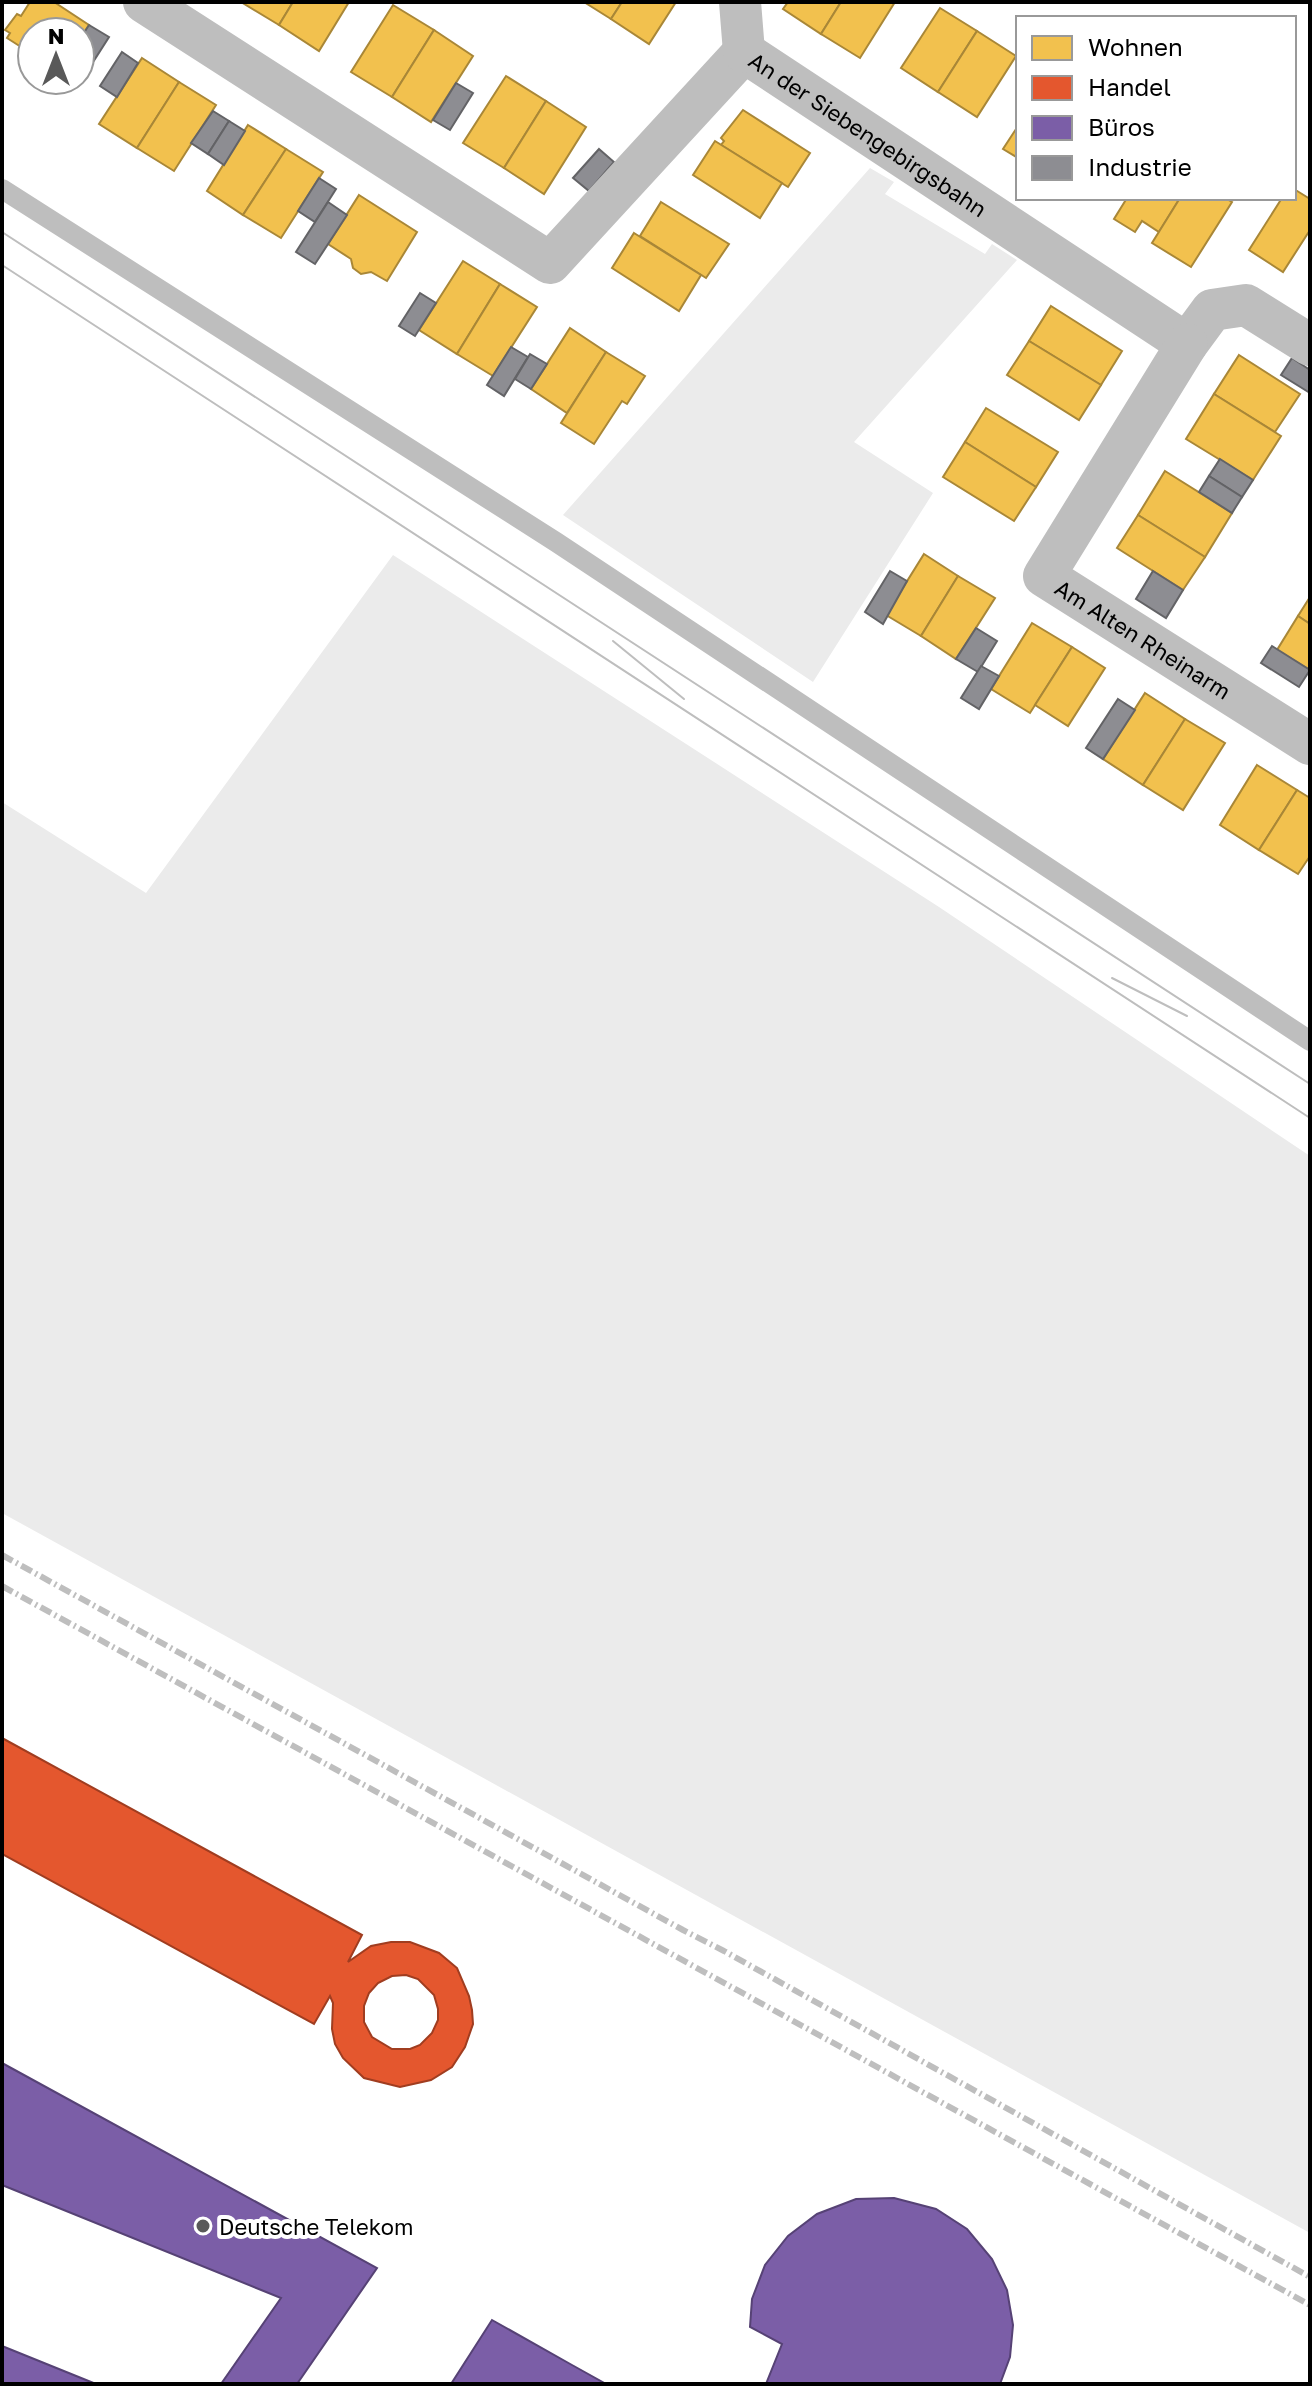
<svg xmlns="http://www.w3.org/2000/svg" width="1312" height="2386" font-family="'Golos Text',sans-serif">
<rect width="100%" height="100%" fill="#fff"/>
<g fill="#ebebeb">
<path d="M 870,168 L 894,182 L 885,194 L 985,254 L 992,244 L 1017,260 L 854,442 L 933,493 L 813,682 L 563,515 Z"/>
<path d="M 393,555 L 939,907 L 1310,1156 L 1310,2233 L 2,1513 L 2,802 L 146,893 Z"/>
</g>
<g fill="#f2c14e" stroke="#a98737" stroke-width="2">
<path d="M 30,2 L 54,2 L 89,25 L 80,39 L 80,32 L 32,32 L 32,54 L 7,38 L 10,33 L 5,30 L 17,14 L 21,16 Z"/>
<path d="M 241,2 L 293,2 L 279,25 Z"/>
<path d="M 293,2 L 349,2 L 319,51 L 279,25 Z"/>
<path d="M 584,2 L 622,2 L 611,19 Z"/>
<path d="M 622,2 L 676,2 L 649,44 L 611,19 Z"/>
<path d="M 788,2 L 841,2 L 821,34 L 783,9 Z"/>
<path d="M 841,2 L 895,2 L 860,58 L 821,34 Z"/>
<path d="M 393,5 L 434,30 L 392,97 L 351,72 Z"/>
<path d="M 940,8 L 977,31 L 938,92 L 901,68 Z"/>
<path d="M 434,30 L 473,56 L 431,122 L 392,97 Z"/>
<path d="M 977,31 L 1016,56 L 977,117 L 938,92 Z"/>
<path d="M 142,58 L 179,82 L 137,148 L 99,124 Z"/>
<path d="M 506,76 L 546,101 L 504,168 L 463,143 Z"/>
<path d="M 179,82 L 216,105 L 174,171 L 137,148 Z"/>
<path d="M 546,101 L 586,127 L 544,194 L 504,168 Z"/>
<path d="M 743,110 L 810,153 L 788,187 L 721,145 L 724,141 L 721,138 Z"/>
<path d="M 248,125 L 286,149 L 243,215 L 207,191 Z"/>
<path d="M 1018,126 L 1018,158 L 1003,149 Z"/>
<path d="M 715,141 L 782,183 L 760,218 L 693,175 Z"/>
<path d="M 286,149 L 323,172 L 281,238 L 243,215 Z"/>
<path d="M 1294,189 L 1310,199 L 1310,230 L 1283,272 L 1249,250 L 1282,198 L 1294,198 Z"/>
<path d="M 359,195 L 417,232 L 387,281 L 371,272 L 361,274 L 353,268 L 351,259 L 328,244 Z"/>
<path d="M 1127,198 L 1180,198 L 1159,232 L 1142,221 L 1135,232 L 1114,219 Z"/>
<path d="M 1180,198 L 1225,198 L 1232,202 L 1191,267 L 1152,243 Z"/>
<path d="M 661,202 L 729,244 L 706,278 L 640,236 Z"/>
<path d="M 634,233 L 701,275 L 679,311 L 612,268 Z"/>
<path d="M 463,261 L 500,284 L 457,354 L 419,330 Z"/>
<path d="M 500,284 L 537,307 L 493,376 L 457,354 Z"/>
<path d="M 1051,306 L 1122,351 L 1101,385 L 1029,341 Z"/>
<path d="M 570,328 L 606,352 L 567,413 L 531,389 Z"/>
<path d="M 1029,341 L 1101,385 L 1079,420 L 1007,375 Z"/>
<path d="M 606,352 L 645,376 L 627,404 L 622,401 L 594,444 L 561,423 Z"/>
<path d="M 1239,355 L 1300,394 L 1275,432 L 1214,394 Z"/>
<path d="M 1214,394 L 1281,436 L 1253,480 L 1186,439 Z"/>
<path d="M 986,408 L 1058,452 L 1036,487 L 965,442 Z"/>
<path d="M 965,442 L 1036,487 L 1014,521 L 943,477 Z"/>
<path d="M 1165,471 L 1232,513 L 1205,557 L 1138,515 Z"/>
<path d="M 1138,515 L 1205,557 L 1183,590 L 1117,548 Z"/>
<path d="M 924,554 L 958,576 L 921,636 L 886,615 Z"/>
<path d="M 958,576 L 995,598 L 956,659 L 921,636 Z"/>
<path d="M 1310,597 L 1310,624 L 1298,616 Z"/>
<path d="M 1298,616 L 1310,624 L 1310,670 L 1277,650 Z"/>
<path d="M 1032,623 L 1072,647 L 1030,713 L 991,689 Z"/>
<path d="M 1072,647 L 1105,668 L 1068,726 L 1035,705 Z"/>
<path d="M 1145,693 L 1185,719 L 1143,785 L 1103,759 Z"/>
<path d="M 1185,719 L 1225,743 L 1183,810 L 1143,785 Z"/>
<path d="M 1257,765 L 1297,790 L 1259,850 L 1220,825 Z"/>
<path d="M 1297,790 L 1310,798 L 1310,856 L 1298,874 L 1259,850 Z"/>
</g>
<path fill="#e4572e" stroke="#a03d20" stroke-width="2" fill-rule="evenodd" d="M 2,1738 L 362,1935 L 348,1962 L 371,1946 L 391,1942 L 410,1942 L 439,1953 L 457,1968 L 469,1996 L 472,2010 L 473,2024 L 465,2047 L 452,2067 L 431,2080 L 400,2087 L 364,2078 L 343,2058 L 335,2044 L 332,2029 L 333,2003 L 330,1996 L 314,2024 L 2,1854 ZM 406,1975 L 418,1979 L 434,1995 L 438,2009 L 438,2020 L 432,2033 L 420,2045 L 410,2049 L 392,2049 L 372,2037 L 364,2022 L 364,2006 L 369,1993 L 378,1983 L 392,1976 Z"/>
<g fill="#7b5ea7" stroke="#564275" stroke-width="2">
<path d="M 2,2063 L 377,2268 L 297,2384 L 221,2384 L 281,2298 L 2,2185 Z"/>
<path d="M 894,2198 L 936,2209 L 967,2229 L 992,2259 L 1007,2290 L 1013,2325 L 1010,2357 L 1000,2384 L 766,2384 L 782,2344 L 750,2327 L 752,2299 L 765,2265 L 788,2236 L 817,2214 L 856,2199 Z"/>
<path d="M 492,2320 L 572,2365 L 606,2384 L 451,2384 Z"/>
<path d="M 2,2346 L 96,2384 L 2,2384 Z"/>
</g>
<g fill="#8d8d92" stroke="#636366" stroke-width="2">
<path d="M 89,25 L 109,37 L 79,84 L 73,80 L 80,80 L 80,39 Z"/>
<path d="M 122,52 L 138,63 L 117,97 L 100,86 Z"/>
<path d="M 456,83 L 473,93 L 450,130 L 433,120 Z"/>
<path d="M 213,111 L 229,121 L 208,154 L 191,143 Z"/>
<path d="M 229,121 L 245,131 L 224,165 L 208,154 Z"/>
<path d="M 599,149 L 614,162 L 589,191 L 573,178 Z"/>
<path d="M 319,178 L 336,189 L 315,222 L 298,211 Z"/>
<path d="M 328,202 L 347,215 L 315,264 L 296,252 Z"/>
<path d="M 420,293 L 436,303 L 415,336 L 399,326 Z"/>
<path d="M 511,347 L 528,357 L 504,396 L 487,385 Z"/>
<path d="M 530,354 L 547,364 L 531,389 L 515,379 Z"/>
<path d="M 1292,358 L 1310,370 L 1310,393 L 1281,375 Z"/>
<path d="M 1220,459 L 1253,480 L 1242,497 L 1209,476 Z"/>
<path d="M 1209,476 L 1242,497 L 1232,513 L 1199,492 Z"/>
<path d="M 890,571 L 907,581 L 883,624 L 865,612 Z"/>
<path d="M 1153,571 L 1183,590 L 1166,618 L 1136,599 Z"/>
<path d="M 976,628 L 997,641 L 978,672 L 956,659 Z"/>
<path d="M 1272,646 L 1310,670 L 1299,687 L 1261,663 Z"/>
<path d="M 981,666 L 999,676 L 979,709 L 961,698 Z"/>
<path d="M 1118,699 L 1135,710 L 1103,759 L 1086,748 Z"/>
</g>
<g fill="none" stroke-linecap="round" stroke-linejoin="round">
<path stroke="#bebebe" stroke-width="20" d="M 2,189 L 556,542 L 1310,1041"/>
<g stroke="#bebebe" stroke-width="42">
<path id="s1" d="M 144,2 L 550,263 L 744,52 L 1187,344 L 1212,310 L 1246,305 L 1310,345"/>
<path d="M 740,2 L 744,52"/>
<path id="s2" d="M 1187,344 L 1044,576 L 1310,744"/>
</g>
<g stroke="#bebebe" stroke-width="2">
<path d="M 2,232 L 1310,1084"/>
<path d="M 2,265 L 1310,1118"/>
<path d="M 613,641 L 684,699"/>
<path d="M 1112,978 L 1187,1016"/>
</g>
<g stroke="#bebebe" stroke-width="6" stroke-dasharray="12 4 2 4" stroke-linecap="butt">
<path d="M 2,1555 L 683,1930 L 724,1951 L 1310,2277"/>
<path d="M 2,1586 L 1310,2305"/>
</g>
</g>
<circle fill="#595959" stroke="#fff" stroke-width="3" cx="203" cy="2226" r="8"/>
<g text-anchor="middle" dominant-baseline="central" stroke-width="8" stroke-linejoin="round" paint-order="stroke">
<g font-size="22" fill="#000" stroke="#fff">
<text stroke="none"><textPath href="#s1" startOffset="918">An der Siebengebirgsbahn</textPath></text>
<text stroke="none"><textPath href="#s2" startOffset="390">Am Alten Rheinarm</textPath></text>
</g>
<g font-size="22" fill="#000" stroke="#fff" text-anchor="start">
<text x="219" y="2226">Deutsche Telekom</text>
</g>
</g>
<rect width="1312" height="2386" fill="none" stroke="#000000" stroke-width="8"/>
<rect x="1016" y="16" width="280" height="184" fill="#ffffff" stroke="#999999" stroke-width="2"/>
<rect x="1032" y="36" width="40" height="24" fill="#f2c14e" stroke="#999999" stroke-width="2"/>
<text x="1088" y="56" font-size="24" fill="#000000">Wohnen</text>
<rect x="1032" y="76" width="40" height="24" fill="#e4572e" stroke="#999999" stroke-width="2"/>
<text x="1088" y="96" font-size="24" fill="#000000">Handel</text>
<rect x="1032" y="116" width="40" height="24" fill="#7b5ea7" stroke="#999999" stroke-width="2"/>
<text x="1088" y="136" font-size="24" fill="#000000">Büros</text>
<rect x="1032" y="156" width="40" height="24" fill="#8d8d92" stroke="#999999" stroke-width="2"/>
<text x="1088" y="176" font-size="24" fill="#000000">Industrie</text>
<g transform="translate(56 56)"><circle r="38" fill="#ffffff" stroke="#999999" stroke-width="2"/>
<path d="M0-6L14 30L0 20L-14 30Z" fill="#595959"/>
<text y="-12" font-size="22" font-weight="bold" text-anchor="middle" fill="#000000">N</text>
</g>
</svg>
